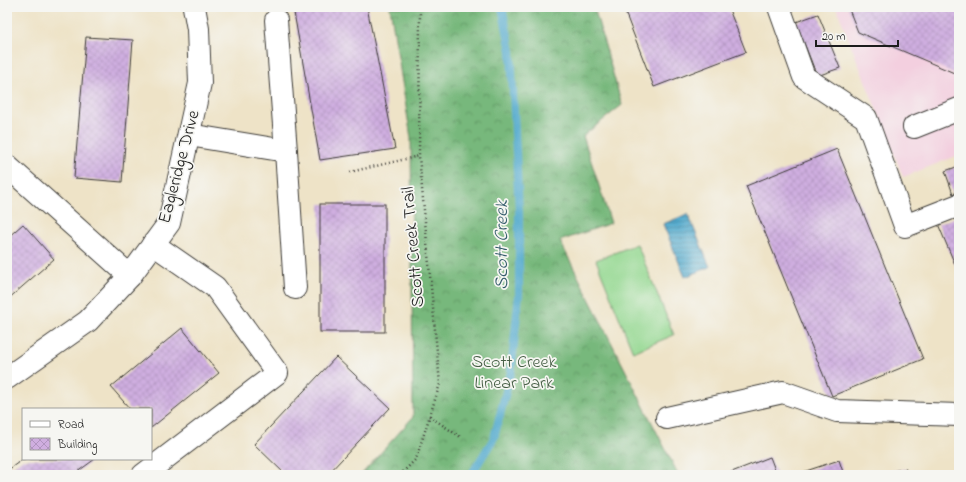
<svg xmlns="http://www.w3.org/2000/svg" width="966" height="482" font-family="'Indie Flower',sans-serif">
<defs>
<pattern id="forest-crowns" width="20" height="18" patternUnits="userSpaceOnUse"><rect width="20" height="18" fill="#77b87b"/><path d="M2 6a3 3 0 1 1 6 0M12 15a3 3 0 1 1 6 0" fill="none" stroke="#619564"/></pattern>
<pattern id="water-rules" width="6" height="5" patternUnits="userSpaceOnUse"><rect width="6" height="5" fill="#4fa8cc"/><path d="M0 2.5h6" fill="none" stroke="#4188a5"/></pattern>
<pattern id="building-cross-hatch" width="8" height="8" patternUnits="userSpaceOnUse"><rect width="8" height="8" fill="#cfaee0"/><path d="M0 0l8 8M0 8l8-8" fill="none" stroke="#b195c0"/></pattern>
</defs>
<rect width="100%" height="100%" fill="#f6f6f2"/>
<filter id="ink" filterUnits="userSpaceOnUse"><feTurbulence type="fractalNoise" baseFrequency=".025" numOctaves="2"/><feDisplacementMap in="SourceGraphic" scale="8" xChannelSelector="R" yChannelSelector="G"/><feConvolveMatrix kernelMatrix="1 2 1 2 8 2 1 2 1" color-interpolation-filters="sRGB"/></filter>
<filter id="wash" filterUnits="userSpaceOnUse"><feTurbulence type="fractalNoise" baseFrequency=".012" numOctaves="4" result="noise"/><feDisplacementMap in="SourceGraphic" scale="16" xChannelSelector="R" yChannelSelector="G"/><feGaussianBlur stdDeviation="0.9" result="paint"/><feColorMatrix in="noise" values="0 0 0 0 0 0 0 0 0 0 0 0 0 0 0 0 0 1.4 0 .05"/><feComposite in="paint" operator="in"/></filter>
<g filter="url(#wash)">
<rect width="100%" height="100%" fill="#eee3c7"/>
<path fill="#f3cfdf" d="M 836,7 L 959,7 L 959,155 L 903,177 Z"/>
<path fill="url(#forest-crowns)" stroke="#4a6a4c" d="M 390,7 L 594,7 L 622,105 L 583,136 L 611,223 L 560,241 L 678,474 L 677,475 L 361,475 L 413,417 L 411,138 Z"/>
<path fill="#94d891" stroke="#587a56" d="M 637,244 L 674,335 L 633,352 L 596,260 Z"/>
<path fill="url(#water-rules)" stroke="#366274" d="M 688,214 L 710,267 L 685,277 L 663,224 Z"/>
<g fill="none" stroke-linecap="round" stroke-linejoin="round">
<path stroke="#4fa8cc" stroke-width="8" d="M 471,475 L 494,438 L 511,372 L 519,294 L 519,212 L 511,51 L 502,7"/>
</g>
<g id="blocks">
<g fill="url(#building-cross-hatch)">
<path d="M 293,7 L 367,7 L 395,149 L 320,160 Z"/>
<path d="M 623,7 L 728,7 L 746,52 L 654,87 Z"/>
<path d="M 848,7 L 959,7 L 959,75 L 858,32 Z"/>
<path d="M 818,14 L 840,68 L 817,76 L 796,22 Z"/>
<path d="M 86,37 L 133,40 L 122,182 L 74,178 Z"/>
<path d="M 837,149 L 923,359 L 832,396 L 746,186 Z"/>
<path d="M 959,166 L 959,191 L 953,194 L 945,171 Z"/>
<rect x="320" y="204" width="65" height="128"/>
<path d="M 959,216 L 959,274 L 938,224 Z"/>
<path d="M 23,224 L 54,259 L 7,300 L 7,238 Z"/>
<path d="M 182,328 L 219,373 L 151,428 L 151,409 L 130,409 L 111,387 Z"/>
<path d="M 336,357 L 390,408 L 327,475 L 286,475 L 254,444 Z"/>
<path d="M 770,457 L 777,475 L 724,475 Z"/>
<path d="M 23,459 L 95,459 L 73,475 L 12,475 L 8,470 Z"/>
<path d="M 839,460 L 844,475 L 794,475 Z"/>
<path d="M 906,469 L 906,475 L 875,475 L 875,473 Z"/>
</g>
</g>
</g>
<g filter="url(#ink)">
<use href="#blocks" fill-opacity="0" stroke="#3c3a36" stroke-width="1"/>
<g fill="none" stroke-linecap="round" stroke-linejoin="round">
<defs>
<g id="minor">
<path d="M 779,7 L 804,77 L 866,118 L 905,226 L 959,205"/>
<path d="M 276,20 L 286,151 L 295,288"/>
<path d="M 914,127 L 959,109"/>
<path d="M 189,135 L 286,151"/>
<path d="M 7,166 L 130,276"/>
<path d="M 7,378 L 88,321 L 130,276 L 169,223 L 200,83 L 198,29 L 194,7"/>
<path d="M 667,418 L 783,392 L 837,411 L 959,415"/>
<path d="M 143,475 L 277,373 L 215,287 L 153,244"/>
</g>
</defs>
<use href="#minor" stroke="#3c3a36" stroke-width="24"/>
<g stroke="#3c3a36" stroke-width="2.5" stroke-dasharray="1 3" stroke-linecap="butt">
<path d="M 350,172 L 419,156"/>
<path d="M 429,416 L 462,438"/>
<path d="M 400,475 L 416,459 L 440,384 L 419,156 L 420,7"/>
</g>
<use href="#minor" stroke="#fff" stroke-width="22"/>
</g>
</g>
<g text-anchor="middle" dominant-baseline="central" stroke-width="3.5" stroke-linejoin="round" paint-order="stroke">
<g font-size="18" fill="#1c1c1c" stroke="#f6f6f2">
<text transform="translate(180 167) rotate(-75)">Eagleridge Drive</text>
<text transform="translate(414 247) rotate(-95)">Scott Creek Trail</text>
</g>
<g font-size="18" fill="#465e45" stroke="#f6f6f2">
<text x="514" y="363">Scott Creek<tspan x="514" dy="21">Linear Park</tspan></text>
</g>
<g font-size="19" font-style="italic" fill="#335b6b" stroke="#f6f6f2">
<text transform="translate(502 245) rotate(-90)">Scott Creek</text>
</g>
</g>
<rect width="966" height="482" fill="none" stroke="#f6f6f2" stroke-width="24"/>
<rect x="22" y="408" width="130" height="52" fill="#f6f6f2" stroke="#9f9f9c"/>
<rect x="30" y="421" width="20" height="6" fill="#ffffff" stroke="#9f9f9c"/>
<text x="58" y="428" font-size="12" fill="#1c1c1c">Road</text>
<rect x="30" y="438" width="20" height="12" fill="url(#building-cross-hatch)" stroke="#9f9f9c"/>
<text x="58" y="448" font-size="12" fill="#1c1c1c">Building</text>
<path d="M816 40v6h82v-6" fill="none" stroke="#1c1c1c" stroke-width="2"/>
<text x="822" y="40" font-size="12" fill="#1c1c1c" stroke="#f6f6f2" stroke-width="3" paint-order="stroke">20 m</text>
</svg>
